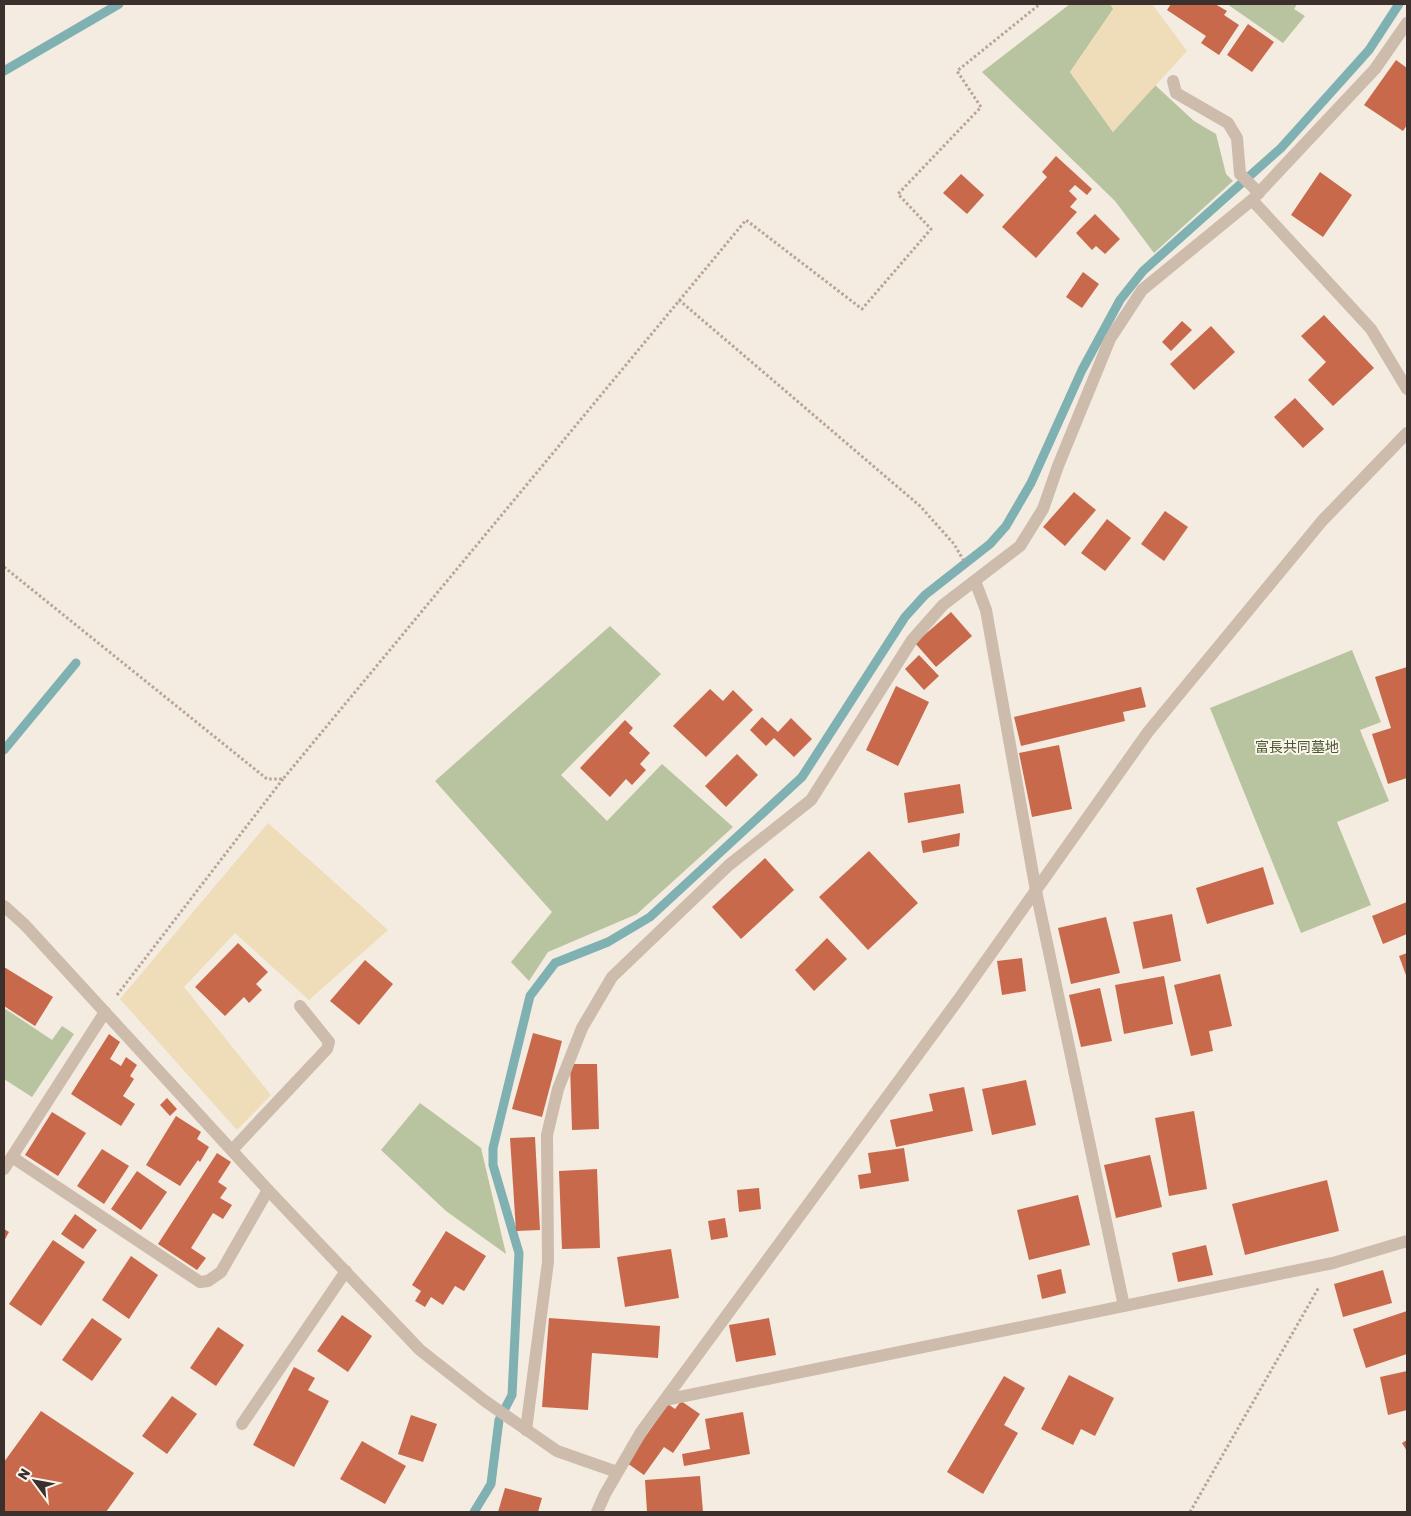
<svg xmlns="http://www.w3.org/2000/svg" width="1411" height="1516" font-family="Rubik,'Noto Sans JP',sans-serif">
<rect width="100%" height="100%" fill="#f4ebe1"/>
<g fill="#b8c4a0">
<path d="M 1070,4 L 1110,4 L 1114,8 L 1070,72 L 1113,132 L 1155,85 L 1194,121 L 1216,134 L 1226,174 L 1233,181 L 1154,253 L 1115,201 L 982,72 Z"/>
<path d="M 1227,4 L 1297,4 L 1294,9 L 1305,16 L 1283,43 Z"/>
<path d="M 610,626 L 661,674 L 561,775 L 607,821 L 662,764 L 733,827 L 637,914 L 548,952 L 529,981 L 511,962 L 552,912 L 435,781 Z"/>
<path d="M 1352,650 L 1381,722 L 1360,730 L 1389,801 L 1337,822 L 1371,905 L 1301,933 L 1210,708 Z"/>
<path d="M 4,1008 L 52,1040 L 62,1026 L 74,1034 L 32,1097 L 4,1079 Z"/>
<path d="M 420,1103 L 481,1148 L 506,1254 L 446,1211 L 381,1150 Z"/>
</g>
<g fill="#efdcb8">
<path d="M 1110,4 L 1152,4 L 1187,51 L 1113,132 L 1070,72 L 1113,9 Z"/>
<path d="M 268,823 L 388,930 L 309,1000 L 235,933 L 184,987 L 271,1095 L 237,1130 L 120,999 Z"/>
</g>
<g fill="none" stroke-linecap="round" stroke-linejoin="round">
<g stroke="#7fb0b2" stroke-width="9">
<path d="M 4,71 L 119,4"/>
<path d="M 4,750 L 76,663"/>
<path d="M 474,1512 L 491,1484 L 499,1420 L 512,1395 L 519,1253 L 493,1165 L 493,1148 L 530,996 L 555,963 L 608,942 L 650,917 L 802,777 L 905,617 L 925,595 L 990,544 L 1006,526 L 1031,483 L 1082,370 L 1120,300 L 1143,271 L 1281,148 L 1369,50 L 1399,4"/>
</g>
</g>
<g fill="#c8694b">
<path d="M 1171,4 L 1215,4 L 1227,11 L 1224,15 L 1239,25 L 1219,55 L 1201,43 L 1206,36 L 1167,10 Z"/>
<path d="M 1248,24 L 1274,42 L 1252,72 L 1227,55 Z"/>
<path d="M 1396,60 L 1407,68 L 1407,125 L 1403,131 L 1364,105 Z"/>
<path d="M 1056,156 L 1092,189 L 1087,195 L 1075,185 L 1069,191 L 1077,199 L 1070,207 L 1077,212 L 1036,258 L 1002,227 L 1047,177 L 1042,172 Z"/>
<path d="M 1320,172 L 1352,195 L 1323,237 L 1291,215 Z"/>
<path d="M 961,174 L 984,195 L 967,214 L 943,193 Z"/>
<path d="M 1095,214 L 1120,239 L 1105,254 L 1096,246 L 1092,250 L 1076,233 Z"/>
<path d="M 1083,272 L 1099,284 L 1082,308 L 1066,297 Z"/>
<path d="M 1324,315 L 1374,368 L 1333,406 L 1308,380 L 1326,362 L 1301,336 Z"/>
<path d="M 1182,321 L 1192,330 L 1171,351 L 1162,342 Z"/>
<path d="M 1211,326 L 1235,352 L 1194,390 L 1170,364 Z"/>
<path d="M 1295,398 L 1324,429 L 1303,448 L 1274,417 Z"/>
<path d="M 1074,492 L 1096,510 L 1065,546 L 1043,527 Z"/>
<path d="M 1165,511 L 1188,527 L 1164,561 L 1141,544 Z"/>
<path d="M 1107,519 L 1131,538 L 1105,571 L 1081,553 Z"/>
<path d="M 951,612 L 972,636 L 936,667 L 915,643 Z"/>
<path d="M 919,655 L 939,676 L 924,690 L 905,669 Z"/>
<path d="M 1407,667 L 1407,778 L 1388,784 L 1372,734 L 1391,728 L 1375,677 Z"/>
<path d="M 896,686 L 929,702 L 898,766 L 866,750 Z"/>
<path d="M 1141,687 L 1146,707 L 1123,712 L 1125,721 L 1021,746 L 1014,717 Z"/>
<path d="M 710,689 L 723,701 L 733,690 L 753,710 L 706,757 L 673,726 Z"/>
<path d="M 762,717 L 778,732 L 791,718 L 812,739 L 794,757 L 774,738 L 766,746 L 750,730 Z"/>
<path d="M 625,720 L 633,728 L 629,733 L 650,753 L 640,764 L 646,770 L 632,785 L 626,779 L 610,797 L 580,768 Z"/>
<path d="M 1059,745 L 1072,809 L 1032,817 L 1019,753 Z"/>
<path d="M 737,754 L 758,775 L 726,807 L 705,786 Z"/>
<path d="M 960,784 L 964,813 L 908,823 L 904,793 Z"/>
<path d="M 960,833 L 959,846 L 923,853 L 921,841 Z"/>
<path d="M 869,851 L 918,903 L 868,950 L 819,897 Z"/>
<path d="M 765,858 L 794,890 L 741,939 L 712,907 Z"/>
<path d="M 1263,867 L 1274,904 L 1207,924 L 1196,888 Z"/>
<path d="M 1407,902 L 1407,934 L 1383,944 L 1372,916 Z"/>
<path d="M 1172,914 L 1181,961 L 1143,969 L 1133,922 Z"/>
<path d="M 1106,917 L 1120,973 L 1071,984 L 1058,928 Z"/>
<path d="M 827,938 L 847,959 L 814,991 L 795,970 Z"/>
<path d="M 238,943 L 268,972 L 256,984 L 262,990 L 249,1003 L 244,997 L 225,1016 L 195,987 Z"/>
<path d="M 1407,953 L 1407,978 L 1399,956 Z"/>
<path d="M 1022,958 L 1026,991 L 1002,995 L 997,961 Z"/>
<path d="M 365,960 L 393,984 L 359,1025 L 330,1001 Z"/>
<path d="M 4,967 L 53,997 L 35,1026 L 4,1006 Z"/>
<path d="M 1220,974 L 1232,1026 L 1209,1031 L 1213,1051 L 1191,1056 L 1174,985 Z"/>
<path d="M 1164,976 L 1173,1024 L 1124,1034 L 1115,985 Z"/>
<path d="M 1100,988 L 1112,1041 L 1081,1047 L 1069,995 Z"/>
<path d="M 533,1033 L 562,1041 L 542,1117 L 512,1109 Z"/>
<path d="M 109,1034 L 120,1042 L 110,1059 L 121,1066 L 126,1057 L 137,1065 L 130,1076 L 134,1079 L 123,1096 L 135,1104 L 121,1126 L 71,1094 Z"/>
<path d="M 570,1064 L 597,1064 L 599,1129 L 572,1130 Z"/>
<path d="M 1026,1080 L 1036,1125 L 992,1135 L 982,1089 Z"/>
<path d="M 964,1087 L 973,1131 L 896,1147 L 890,1120 L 933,1111 L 929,1094 Z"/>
<path d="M 167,1098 L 177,1109 L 170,1116 L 160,1105 Z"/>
<path d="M 1194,1111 L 1207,1189 L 1169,1196 L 1155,1118 Z"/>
<path d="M 52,1112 L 86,1133 L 58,1176 L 25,1155 Z"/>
<path d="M 176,1116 L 201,1132 L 197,1139 L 209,1147 L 200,1162 L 198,1160 L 180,1186 L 146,1165 Z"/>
<path d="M 535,1137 L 540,1230 L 516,1231 L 510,1138 Z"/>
<path d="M 904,1148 L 909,1181 L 860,1189 L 858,1175 L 871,1173 L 868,1153 Z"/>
<path d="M 102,1149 L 129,1166 L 104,1204 L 77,1186 Z"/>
<path d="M 217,1153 L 231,1162 L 218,1182 L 227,1188 L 220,1198 L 232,1205 L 223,1219 L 213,1213 L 191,1248 L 206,1258 L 197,1270 L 158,1244 Z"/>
<path d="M 1150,1155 L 1162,1207 L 1116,1218 L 1104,1165 Z"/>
<path d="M 597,1169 L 600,1248 L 562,1249 L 559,1171 Z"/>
<path d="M 137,1171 L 167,1192 L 141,1230 L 111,1209 Z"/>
<path d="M 1327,1180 L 1339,1231 L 1245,1255 L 1232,1204 Z"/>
<path d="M 759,1188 L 761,1209 L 739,1212 L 737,1190 Z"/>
<path d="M 1078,1195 L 1090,1245 L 1029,1260 L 1017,1210 Z"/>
<path d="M 75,1214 L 97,1230 L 83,1249 L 61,1234 Z"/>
<path d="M 725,1218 L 728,1237 L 711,1240 L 708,1221 Z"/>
<path d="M 4,1229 L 9,1232 L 4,1241 Z"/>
<path d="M 446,1231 L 486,1256 L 464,1291 L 455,1286 L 443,1305 L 431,1297 L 425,1307 L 415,1301 L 421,1291 L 412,1285 Z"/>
<path d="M 53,1240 L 85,1262 L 41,1326 L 9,1304 Z"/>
<path d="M 1206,1245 L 1213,1275 L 1178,1282 L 1172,1253 Z"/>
<path d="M 671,1249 L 679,1298 L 625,1307 L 617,1257 Z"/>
<path d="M 131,1256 L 158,1275 L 129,1319 L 102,1300 Z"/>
<path d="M 1061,1269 L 1066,1293 L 1042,1299 L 1037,1275 Z"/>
<path d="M 1383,1270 L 1392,1303 L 1343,1317 L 1334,1284 Z"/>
<path d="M 1407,1311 L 1407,1354 L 1366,1368 L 1353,1329 Z"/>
<path d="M 342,1315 L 372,1336 L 348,1372 L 317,1351 Z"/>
<path d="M 92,1318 L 122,1339 L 92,1381 L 62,1360 Z"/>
<path d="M 549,1318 L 660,1326 L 658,1358 L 592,1353 L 588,1410 L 542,1407 Z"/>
<path d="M 769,1318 L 776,1355 L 736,1362 L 729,1325 Z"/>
<path d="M 218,1327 L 244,1345 L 216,1386 L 190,1368 Z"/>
<path d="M 294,1367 L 315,1378 L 308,1390 L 329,1401 L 294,1467 L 253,1445 Z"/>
<path d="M 1407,1371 L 1407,1410 L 1388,1415 L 1380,1377 Z"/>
<path d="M 1069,1375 L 1114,1398 L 1095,1436 L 1081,1429 L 1073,1445 L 1041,1429 Z"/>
<path d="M 1004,1376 L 1025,1388 L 1004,1425 L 1018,1433 L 983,1494 L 947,1472 Z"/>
<path d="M 172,1396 L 197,1414 L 167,1454 L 142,1436 Z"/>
<path d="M 681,1401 L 700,1414 L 673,1453 L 664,1447 L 644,1475 L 627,1463 L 668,1404 L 675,1409 Z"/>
<path d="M 41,1411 L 134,1473 L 106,1512 L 4,1512 L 4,1462 Z"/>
<path d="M 743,1412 L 750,1454 L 684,1466 L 682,1454 L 710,1449 L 705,1419 Z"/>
<path d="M 411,1415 L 437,1424 L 423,1462 L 398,1454 Z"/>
<path d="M 1407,1440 L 1407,1451 L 1402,1443 Z"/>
<path d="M 362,1441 L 406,1466 L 385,1504 L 340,1479 Z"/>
<path d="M 700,1476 L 703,1512 L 647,1512 L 645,1480 Z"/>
<path d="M 505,1488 L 542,1498 L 538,1512 L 498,1512 Z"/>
</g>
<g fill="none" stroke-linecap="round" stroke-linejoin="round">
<g stroke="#b9a596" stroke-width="3" stroke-dasharray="2.5 2.5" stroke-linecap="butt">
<path d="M 679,300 L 920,506 L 954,544 L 965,563"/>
<path d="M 4,567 L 267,779 L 283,779 L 746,220 L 862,309 L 931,229 L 898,194 L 981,107 L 957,71 L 1040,4"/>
<path d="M 117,995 L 283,779"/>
<path d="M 1190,1512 L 1319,1287"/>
</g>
<g stroke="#cdbbac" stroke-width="12">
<path d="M 1173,81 L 1176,93 L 1228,123 L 1237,138 L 1240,174 L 1259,193"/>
<path d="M 1252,200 L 1371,329 L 1407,389"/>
<path d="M 975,581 L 986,610 L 1036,891 L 1124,1306"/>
<path d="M 4,906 L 25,925 L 268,1190 L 420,1350 L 485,1401 L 557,1451 L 617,1472"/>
<path d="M 232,1150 L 327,1049 L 329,1042 L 300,1006"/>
<path d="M 12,1157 L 200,1282 L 208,1281 L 221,1272 L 268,1190"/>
<path d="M 4,1169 L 105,1012"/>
<path d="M 665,1400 L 1333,1263 L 1407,1241"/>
<path d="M 242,1424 L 346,1271"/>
<path d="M 526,1430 L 548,1262 L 547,1135 L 558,1089 L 582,1028 L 612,977 L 729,865 L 811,800 L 912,640 L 943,605 L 1020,546 L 1043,509 L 1058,466 L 1110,339 L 1142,290 L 1252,200 L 1375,69 L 1407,23"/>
<path d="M 597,1512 L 605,1494 L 641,1432 L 961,996 L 1148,732 L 1322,521 L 1407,433"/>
</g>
</g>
<g text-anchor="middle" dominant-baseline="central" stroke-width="4" stroke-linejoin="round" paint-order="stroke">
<g font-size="14" fill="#4a5a2e" stroke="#fbf5ee">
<text x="1297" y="747">富長共同墓地</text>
</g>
</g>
<rect width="1411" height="1516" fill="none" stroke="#3b302b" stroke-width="10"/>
<g transform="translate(35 1481) rotate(302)" stroke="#fbf5ee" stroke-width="4" paint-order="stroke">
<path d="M0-4L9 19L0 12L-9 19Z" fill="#3b302b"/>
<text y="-8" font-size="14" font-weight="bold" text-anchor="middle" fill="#3b302b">N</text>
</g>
</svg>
